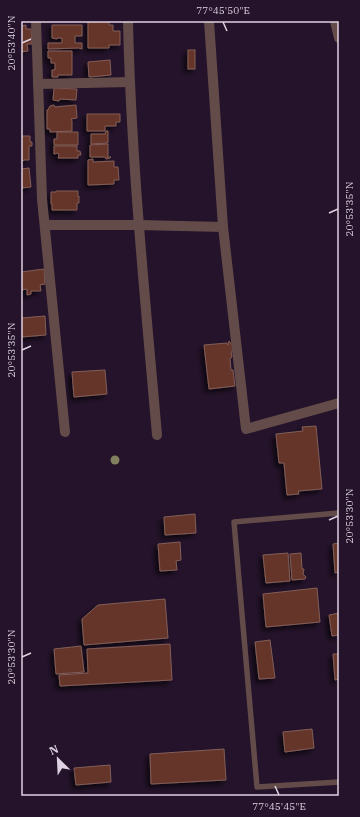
<svg xmlns="http://www.w3.org/2000/svg" width="360" height="817" font-family="'IBM Plex Serif',serif">
<defs>
<filter id="shadow"><feDropShadow dx="-3.5" dy="3.5" stdDeviation="2" flood-color="#0009"/></filter>
</defs>
<rect width="100%" height="100%" fill="#24132a"/>
<g fill="#65342c" stroke="#825e57" filter="url(#shadow)">
<path d="M 88,21 L 109,21 L 109,25 L 113,25 L 113,31 L 120,31 L 120,45 L 109,45 L 109,48 L 88,48 Z"/>
<path d="M 26,25 L 26,29 L 31,29 L 32,44 L 27,44 L 28,51 L 21,52 L 21,26 Z"/>
<path d="M 52,25 L 82,25 L 82,36 L 75,36 L 75,43 L 82,43 L 82,49 L 79,48 L 48,49 L 48,43 L 62,43 L 62,38 L 57,38 L 57,39 L 52,38 Z"/>
<rect x="188" y="50" width="7" height="19"/>
<path d="M 48,51 L 72,51 L 72,75 L 58,75 L 58,77 L 52,77 L 52,70 L 55,70 L 55,63 L 51,63 L 51,58 L 48,58 Z"/>
<path d="M 110,60 L 111,75 L 89,77 L 88,62 Z"/>
<path d="M 54,88 L 77,89 L 76,100 L 60,99 L 59,101 L 53,100 Z"/>
<path d="M 54,105 L 55,107 L 76,105 L 77,118 L 71,119 L 72,121 L 72,131 L 50,132 L 50,129 L 47,129 L 47,110 L 48,110 L 50,106 Z"/>
<path d="M 87,114 L 120,114 L 120,122 L 116,122 L 116,126 L 105,126 L 105,131 L 87,131 Z"/>
<path d="M 106,131 L 108,131 L 108,143 L 91,144 L 91,134 L 105,134 Z"/>
<path d="M 57,132 L 78,132 L 78,145 L 54,145 L 54,139 L 57,139 Z"/>
<path d="M 21,135 L 22,136 L 30,136 L 30,142 L 32,142 L 32,146 L 29,146 L 29,160 L 24,160 L 23,161 L 21,161 Z"/>
<path d="M 108,144 L 108,156 L 107,157 L 111,157 L 110,158 L 106,159 L 105,157 L 90,157 L 90,145 Z"/>
<path d="M 54,146 L 77,146 L 77,151 L 80,151 L 81,155 L 78,155 L 78,158 L 58,158 L 59,156 L 58,153 L 54,154 Z"/>
<path d="M 93,159 L 93,162 L 114,161 L 114,167 L 118,167 L 119,180 L 114,180 L 114,184 L 88,185 L 88,160 Z"/>
<path d="M 29,168 L 31,187 L 21,188 L 21,169 Z"/>
<path d="M 56,191 L 78,191 L 78,197 L 79,196 L 79,203 L 77,203 L 77,210 L 52,210 L 52,204 L 51,204 L 51,192 L 56,192 Z"/>
<path d="M 44,269 L 45,284 L 40,285 L 41,291 L 31,291 L 31,294 L 27,295 L 27,289 L 21,290 L 21,272 Z"/>
<path d="M 45,316 L 46,335 L 21,337 L 21,318 Z"/>
<path d="M 229,341 L 233,346 L 234,351 L 231,352 L 232,357 L 230,359 L 231,370 L 233,370 L 235,386 L 209,389 L 204,345 L 227,343 L 228,345 Z"/>
<path d="M 105,370 L 107,394 L 74,397 L 72,372 Z"/>
<path d="M 316,426 L 322,489 L 298,491 L 299,494 L 287,495 L 284,463 L 279,463 L 276,434 L 303,431 L 302,427 Z"/>
<path d="M 195,514 L 196,533 L 165,535 L 164,517 Z"/>
<path d="M 180,542 L 181,560 L 176,561 L 177,570 L 160,571 L 158,544 Z"/>
<path d="M 339,543 L 339,572 L 335,573 L 333,544 Z"/>
<path d="M 288,553 L 290,581 L 266,583 L 263,555 Z"/>
<path d="M 301,553 L 302,569 L 304,569 L 303,574 L 306,577 L 305,579 L 292,580 L 290,554 Z"/>
<path d="M 317,588 L 320,622 L 266,627 L 263,594 Z"/>
<path d="M 165,599 L 168,638 L 84,645 L 82,619 L 98,605 Z"/>
<path d="M 339,613 L 339,635 L 332,636 L 329,615 Z"/>
<path d="M 270,640 L 275,678 L 259,679 L 255,642 Z"/>
<path d="M 170,644 L 172,680 L 60,686 L 59,675 L 88,673 L 87,649 Z"/>
<path d="M 81,646 L 84,672 L 56,674 L 54,649 Z"/>
<path d="M 333,654 L 339,654 L 339,679 L 335,680 Z"/>
<path d="M 312,729 L 314,748 L 285,752 L 283,732 Z"/>
<path d="M 224,749 L 226,780 L 151,784 L 150,754 Z"/>
<path d="M 110,765 L 111,782 L 76,785 L 74,768 Z"/>
</g>
<g fill="none" stroke-linecap="round" stroke-linejoin="round">
<path stroke="#634b49" stroke-width="5.5" d="M 339,513 L 234,522 L 257,787 L 339,782"/>
<g stroke="#634b49" stroke-width="10">
<path d="M 36,21 L 42,199 L 65,432"/>
<path d="M 128,21 C 131,159 145,297 157,435"/>
<path d="M 209,21 L 223,227 L 246,429 L 339,403"/>
<path d="M 335,21 L 339,38"/>
<path d="M 38,84 L 130,82"/>
<path d="M 45,225 L 139,225 L 223,227"/>
</g>
</g>
<circle fill="#807f5e" cx="115" cy="460" r="4.5"/>
<path fill="none" stroke="#ded2e2" stroke-width="1.5" d="M 223,22 L 227,31M 22,43 L 31,39M 329,213 L 338,209M 22,350 L 31,346M 329,520 L 338,516M 22,657 L 31,653M 275,786 L 279,795"/>
<rect width="360" height="817" fill="none" stroke="#24132a" stroke-width="44"/>
<g transform="translate(58 759) rotate(336)" stroke="#24132a" stroke-width="3" paint-order="stroke">
<path d="M0-3L7 15L0 10L-7 15Z" fill="#ded2e2"/>
<text y="-6" font-size="11" font-weight="bold" text-anchor="middle" fill="#ded2e2">N</text>
</g>
<rect x="22" y="22" width="316" height="773" fill="none" stroke="#ded2e2" stroke-width="1.5"/>
<g font-size="10" text-anchor="middle" fill="#ded2e2">
<text x="223" y="14">77°45'50"E</text>
<text transform="translate(11 43) rotate(-90)" y="4">20°53'40"N</text>
<text transform="translate(349 209) rotate(-90)" y="4">20°53'35"N</text>
<text transform="translate(11 350) rotate(-90)" y="4">20°53'35"N</text>
<text transform="translate(349 516) rotate(-90)" y="4">20°53'30"N</text>
<text transform="translate(11 657) rotate(-90)" y="4">20°53'30"N</text>
<text x="279" y="810">77°45'45"E</text>
</g>
</svg>
